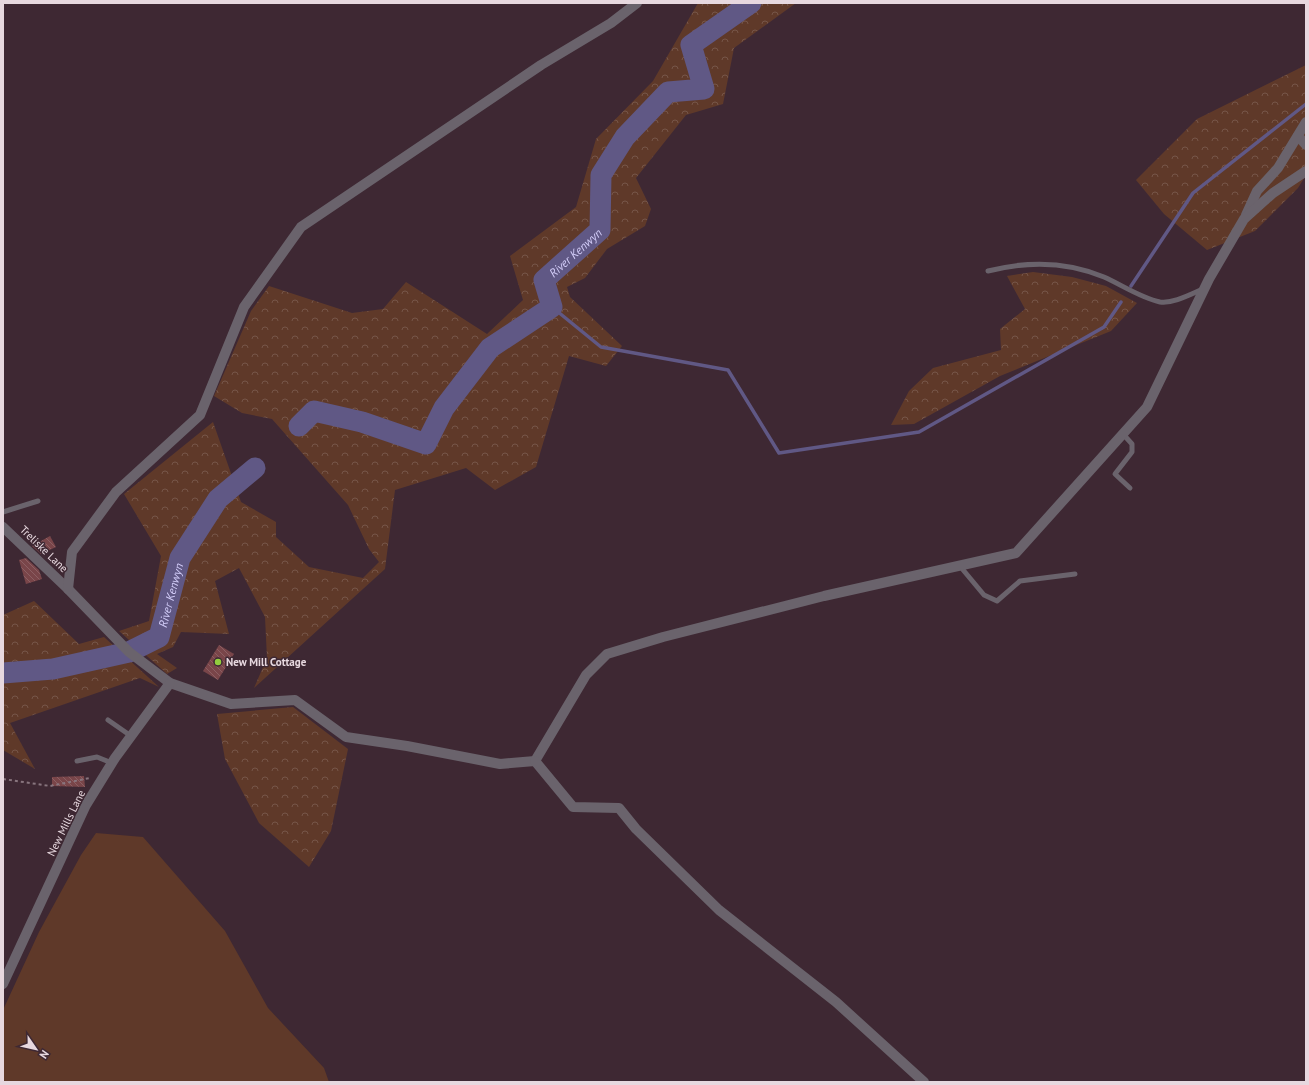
<svg xmlns="http://www.w3.org/2000/svg" width="1309" height="1085" font-family="'PT Sans',sans-serif">
<defs>
<pattern id="forest-crowns" width="20" height="18" patternUnits="userSpaceOnUse"><rect width="20" height="18" fill="#5f3929"/><path d="M2 6a3 3 0 1 1 6 0M12 15a3 3 0 1 1 6 0" fill="none" stroke="#765548"/></pattern>
<pattern id="building-back-hatch" width="6" height="6" patternUnits="userSpaceOnUse"><rect width="6" height="6" fill="#794549"/><path d="M-1 5l2 2M0 0l6 6M5-1l2 2" fill="none" stroke="#8c5f63"/></pattern>
</defs>
<rect width="100%" height="100%" fill="#3e2833"/>
<path fill="#5f3929" d="M 96,833 L 143,837 L 225,931 L 268,1008 L 324,1068 L 329,1082 L 3,1082 L 3,1010 L 39,932 L 81,855 Z"/>
<g fill="url(#forest-crowns)">
<path d="M 698,3 L 796,3 L 734,48 L 723,104 L 686,115 L 636,178 L 651,209 L 645,226 L 607,249 L 585,278 L 567,287 L 570,297 L 622,346 L 606,366 L 569,356 L 536,467 L 495,490 L 466,468 L 395,490 L 385,569 L 254,688 L 267,658 L 265,617 L 239,568 L 215,581 L 229,634 L 181,632 L 173,647 L 157,654 L 177,668 L 167,674 L 119,631 L 149,621 L 161,556 L 124,494 L 213,422 L 241,502 L 276,522 L 276,537 L 309,567 L 363,578 L 379,562 L 369,549 L 348,505 L 272,419 L 242,413 L 214,396 L 251,311 L 269,286 L 352,313 L 383,309 L 406,282 L 487,334 L 523,300 L 510,256 L 576,207 L 596,139 L 653,81 Z"/>
<path d="M 1306,65 L 1306,175 L 1298,188 L 1255,231 L 1207,250 L 1164,214 L 1136,180 L 1197,119 Z"/>
<path d="M 1033,272 L 1072,277 L 1106,286 L 1137,303 L 1111,331 L 1000,376 L 914,424 L 891,425 L 909,391 L 933,368 L 1001,350 L 1000,329 L 1025,309 L 1007,276 Z"/>
<path d="M 34,601 L 79,644 L 104,637 L 159,687 L 140,678 L 10,723 L 35,769 L 3,750 L 3,615 Z"/>
<path d="M 293,707 L 348,749 L 331,831 L 309,867 L 259,823 L 225,759 L 217,714 Z"/>
</g>
<g fill="none" stroke-linecap="round" stroke-linejoin="round">
<g stroke="#605885" stroke-width="3.5">
<path d="M 1131,286 L 1193,193 L 1306,104"/>
<path d="M 552,307 L 601,347 L 728,370 L 779,453 L 919,432 L 1104,327 L 1121,302"/>
</g>
<g stroke="#605885" stroke-width="21">
<path id="s1" d="M 299,426 L 314,411 L 362,422 L 426,444 L 444,408 L 490,348 L 552,307 L 544,280 L 600,230 L 601,175 L 625,137 L 668,92 L 704,89 L 691,45 L 751,3"/>
<path id="s2" d="M 3,673 L 53,669 L 129,652 L 159,637 L 180,558 L 218,499 L 255,468"/>
</g>
</g>
<g fill="url(#building-back-hatch)">
<path d="M 50,536 L 56,547 L 41,554 L 32,546 Z"/>
<path d="M 26,558 L 39,570 L 42,579 L 26,584 L 19,560 Z"/>
<path d="M 219,645 L 234,654 L 218,680 L 203,671 Z"/>
<path d="M 84,776 L 85,787 L 52,786 L 52,777 Z"/>
</g>
<g fill="none" stroke-linecap="round" stroke-linejoin="round">
<path stroke="#88757e" stroke-width="2" stroke-dasharray="3 3" stroke-linecap="butt" d="M 3,779 L 50,786 L 90,778"/>
<g stroke="#6a636c" stroke-width="5">
<path d="M 988,271 C 1027,261 1066,261 1104,277 C 1122,285 1141,298 1160,302 C 1173,304 1191,294 1203,289"/>
<path d="M 1123,434 L 1132,444 L 1132,452 L 1115,474 L 1130,488"/>
<path d="M 3,512 L 38,501"/>
<path d="M 959,565 L 984,595 L 997,601 L 1020,581 L 1075,574"/>
<path d="M 108,720 L 131,736"/>
<path d="M 77,761 L 97,757 L 112,763"/>
</g>
<g stroke="#6a636c" stroke-width="10">
<path d="M 1298,136 L 1306,145"/>
<path d="M 1246,215 L 1257,191 L 1278,168 L 1306,122"/>
<path d="M 3,527 L 68,589 L 129,652 L 170,683 L 231,704 L 295,700 L 346,737 L 407,746 L 500,764 L 535,761"/>
<path d="M 68,589 L 72,552 L 116,492 L 200,415 L 244,307 L 301,227 L 541,65 L 611,23 L 637,3"/>
<path d="M 535,761 L 586,675 L 607,654 L 663,637 L 824,596 L 1016,553 L 1147,407 L 1209,279 L 1244,219 L 1273,193 L 1306,171"/>
<path d="M 535,761 L 573,807 L 619,808 L 636,829 L 719,910 L 836,1002 L 924,1082"/>
<path d="M 3,984 L 86,805 L 115,758 L 170,683"/>
</g>
</g>
<circle fill="#92cd3e" stroke="#3e2833" stroke-width="1.5" cx="218" cy="662" r="4"/>
<g text-anchor="middle" dominant-baseline="central" stroke-width="3" stroke-linejoin="round" paint-order="stroke">
<g font-size="11" fill="#e7d8df" stroke="#3e2833">
<text transform="translate(44 549) rotate(44)">Treliske Lane</text>
<text transform="translate(66 823) rotate(-64)">New Mills Lane</text>
</g>
<g font-size="11" font-weight="bold" fill="#e7d8df" stroke="#3e2833" text-anchor="start">
<text x="226" y="662">New Mill Cottage</text>
</g>
<g font-size="12" font-style="italic" fill="#d2ccf8" stroke="#3e2833">
<text stroke="none"><textPath href="#s1" startOffset="398">River Kenwyn</textPath></text>
<text stroke="none"><textPath href="#s2" startOffset="205">River Kenwyn</textPath></text>
</g>
</g>
<rect width="1309" height="1085" fill="none" stroke="#e7d8df" stroke-width="8"/>
<g transform="translate(36 1049) rotate(124)" stroke="#3e2833" stroke-width="3" paint-order="stroke">
<path d="M0-3L7 15L0 10L-7 15Z" fill="#e7d8df"/>
<text y="-6" font-size="11" font-weight="bold" text-anchor="middle" fill="#e7d8df">N</text>
</g>
</svg>
